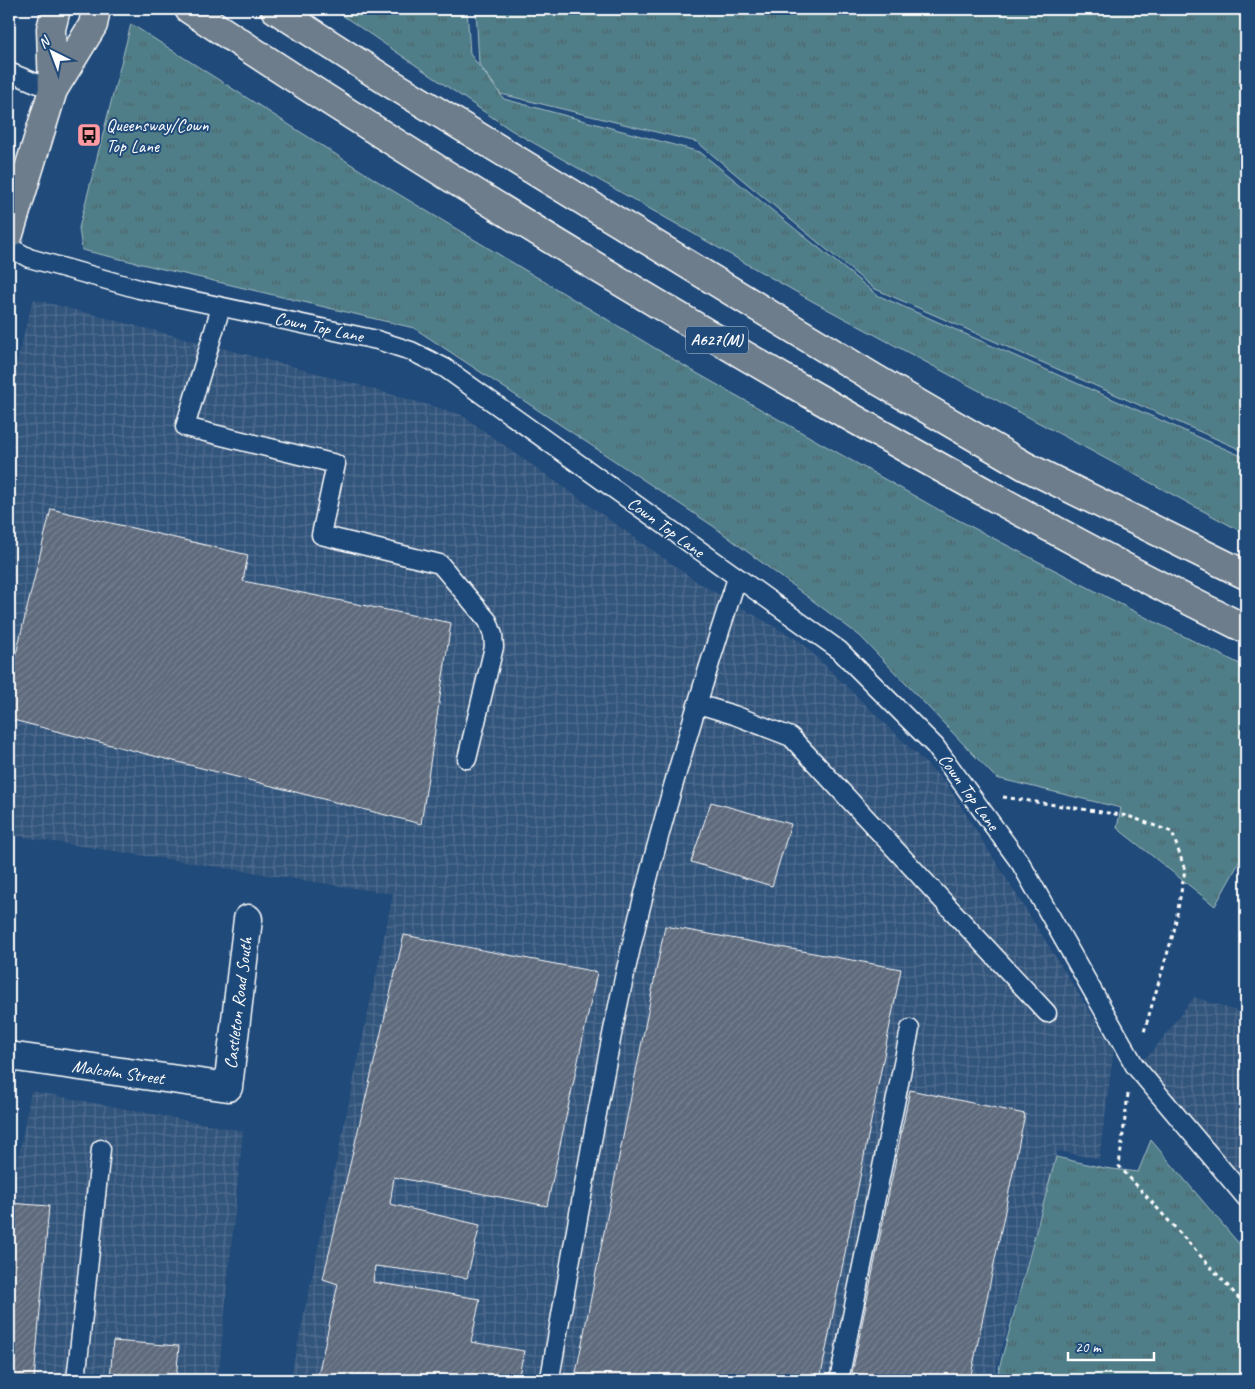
<svg xmlns="http://www.w3.org/2000/svg" width="1255" height="1389" font-family="Caveat,sans-serif">
<defs>
<pattern id="industrial-grid" width="8" height="8" patternUnits="userSpaceOnUse" patternTransform="scale(1.25)"><rect width="8" height="8" fill="#32547b"/><path d="M0 4h8M4 0v8" fill="none" stroke="#516e8f"/></pattern>
<pattern id="grass-tufts" width="24" height="20" patternUnits="userSpaceOnUse" patternTransform="scale(1.25)"><rect width="24" height="20" fill="#4f7e88"/><path d="M3 7l-1-3M5 7V3M7 7l1-3M15 17l-1-3M17 17v-4M19 17l1-3" fill="none" stroke="#4e656a"/></pattern>
<pattern id="building-hatch" width="6" height="6" patternUnits="userSpaceOnUse" patternTransform="scale(1.25)"><rect width="6" height="6" fill="#5e6b7d"/><path d="M-1 1l2-2M0 6l6-6M5 7l2-2" fill="none" stroke="#768190"/></pattern>
</defs>
<rect width="100%" height="100%" fill="#1f4a7a"/>
<filter id="ink" filterUnits="userSpaceOnUse"><feTurbulence type="fractalNoise" baseFrequency=".02" numOctaves="2"/><feDisplacementMap in="SourceGraphic" scale="10" xChannelSelector="R" yChannelSelector="G"/><feConvolveMatrix kernelMatrix="1 2 1 2 8 2 1 2 1" color-interpolation-filters="sRGB"/></filter>
<g filter="url(#ink)">
<g fill="url(#industrial-grid)">
<path d="M 33,299 L 299,368 L 460,414 L 699,583 L 801,642 L 947,784 L 1114,1050 L 1099,1159 L 1058,1151 L 993,1380 L 290,1380 L 393,894 L 9,835 L 9,392 Z"/>
<path d="M 1194,997 L 1246,1014 L 1246,1199 L 1127,1073 L 1151,1053 Z"/>
<path d="M 31,1091 L 243,1131 L 218,1380 L 9,1380 L 9,1174 L 15,1175 Z"/>
</g>
<g fill="url(#grass-tufts)" stroke="#a7bec4">
<path d="M 333,9 L 467,9 L 470,54 L 504,99 L 700,152 L 877,295 L 1246,458 L 1246,534 L 812,301 L 511,130 Z"/>
<path d="M 476,9 L 1246,9 L 1246,452 L 873,288 L 697,142 L 501,94 L 479,64 Z"/>
<path d="M 131,24 L 390,189 L 693,371 L 941,511 L 1151,620 L 1246,667 L 1246,850 L 1215,906 L 1117,828 L 1121,808 L 996,778 L 860,636 L 713,526 L 414,328 L 82,250 L 79,228 Z"/>
<path d="M 1151,1140 L 1246,1252 L 1246,1380 L 996,1380 L 1056,1157 L 1104,1168 L 1138,1172 Z"/>
</g>
<g fill="url(#building-hatch)" stroke="#fff">
<path d="M 51,509 L 248,555 L 243,581 L 451,623 L 421,824 L 9,719 L 9,683 Z"/>
<path d="M 711,802 L 791,824 L 772,886 L 691,862 Z"/>
<path d="M 665,926 L 901,969 L 820,1380 L 584,1380 L 575,1378 Z"/>
<path d="M 404,935 L 597,972 L 547,1206 L 394,1177 L 390,1204 L 480,1225 L 467,1278 L 375,1266 L 373,1282 L 480,1299 L 471,1342 L 524,1351 L 518,1380 L 317,1380 L 338,1284 L 323,1279 Z"/>
<path d="M 910,1090 L 1025,1114 L 970,1380 L 891,1380 L 852,1373 Z"/>
<path d="M 9,1203 L 49,1206 L 34,1380 L 9,1380 Z"/>
<path d="M 113,1341 L 179,1346 L 176,1380 L 110,1380 Z"/>
</g>
<g fill="none" stroke-linecap="round" stroke-linejoin="round">
<defs>
<g id="service">
<path d="M 9,72 L 53,90"/>
<path d="M 9,247 L 29,258 L 139,289 L 377,340 L 411,351 L 445,368 L 839,650 L 935,746 L 1021,864 L 1135,1066 L 1246,1198"/>
<path d="M 221,307 L 185,427 L 336,464 L 321,535 L 440,564 L 488,621 L 493,635 L 494,647 L 467,759"/>
<path d="M 698,704 L 734,715 L 791,737 L 1047,1013"/>
<path d="M 76,1380 L 101,1149"/>
<path d="M 551,1380 L 550,1378 C 570,1265 589,1152 611,1040 C 642,883 688,729 737,578"/>
<path d="M 839,1380 L 910,1029"/>
</g>
<path id="minor" d="M 9,1056 L 228,1087 L 248,919"/>
<g id="primary">
<path d="M 53,90 L 51,29 L 56,9"/>
<path d="M 9,234 L 53,90 L 93,25 L 96,9"/>
</g>
<g id="motorway">
<path d="M 189,9 C 389,142 594,268 802,389 C 948,473 1095,555 1246,629"/>
<path d="M 275,9 L 387,81 L 874,378 L 1025,466 L 1246,575"/>
</g>
</defs>
<use href="#service" stroke="#fff" stroke-width="21"/>
<use href="#minor" stroke="#fff" stroke-width="31"/>
<use href="#primary" stroke="#fff" stroke-width="31"/>
<use href="#motorway" stroke="#fff" stroke-width="31"/>
<g stroke="#fff" stroke-width="3" stroke-dasharray="4 4" stroke-linecap="butt">
<path d="M 1003,797 L 1128,816 L 1172,832 L 1185,870 L 1174,931 L 1144,1032"/>
<path d="M 1128,1094 L 1119,1166 L 1246,1306"/>
</g>
<use href="#service" stroke="#1f4a7a" stroke-width="18"/>
<use href="#minor" stroke="#1f4a7a" stroke-width="28"/>
<use href="#primary" stroke="#6d7d8c" stroke-width="28"/>
<use href="#motorway" stroke="#6d7d8c" stroke-width="28"/>
</g>
</g>
<defs>
<symbol id="bus-square" viewBox="-11 -11 22 22"><rect x="-9" y="-9" width="18" height="18" rx="4" fill="#ff9aa2" stroke="#1f4a7a"/><path d="M-5-6H5V4H4V6H2V4H-2V6H-4V4H-5ZM-3.5-4V0h7V-4ZM-3.5 1.2v1.5H-2V1.2ZM2 1.2v1.5H3.5V1.2Z" fill="#111"/></symbol>
</defs>
<g fill-rule="evenodd">
<use href="#bus-square" x="75" y="121" width="28" height="28"/>
</g>
<g text-anchor="middle" dominant-baseline="central" stroke-width="4" stroke-linejoin="round" paint-order="stroke">
<rect fill="#1f4a7a" stroke="#bcc9d7" stroke-width="1" x="686" y="326.5" width="62" height="27" rx="4"/>
<g font-size="16" font-weight="bold" fill="#fff">
<text x="717" y="340">A627(M)</text>
</g>
<g font-size="18" fill="#fff" stroke="#1f4a7a" text-anchor="start">
<text x="106" y="125">Queensway/Cown<tspan x="106" dy="21">Top Lane</tspan></text>
</g>
<g font-size="18" fill="#fff" stroke="#1f4a7a">
<text transform="translate(319 327) rotate(12)">Cown Top Lane</text>
<text transform="translate(666 527) rotate(36)">Cown Top Lane</text>
<text transform="translate(969 792) rotate(54)">Cown Top Lane</text>
<text transform="translate(238 1003) rotate(-83)">Castleton Road South</text>
<text transform="translate(118 1072) rotate(8)">Malcolm Street</text>
</g>
</g>
<rect width="1255" height="1389" fill="none" stroke="#1f4a7a" stroke-width="30"/>
<rect x="15" y="15" width="1225" height="1359" fill="none" stroke="#fff" stroke-width="2" filter="url(#ink)"/>
<g transform="translate(52 52) rotate(318)" stroke="#1f4a7a" stroke-width="4" paint-order="stroke">
<path d="M0-4L9 19L0 12L-9 19Z" fill="#ffffff"/>
<text y="-8" font-size="14" font-weight="bold" text-anchor="middle" fill="#ffffff">N</text>
</g>
<path d="M1068 1352v8h86v-8" fill="none" stroke="#ffffff" stroke-width="2.5"/>
<text x="1075" y="1352" font-size="15" fill="#ffffff" stroke="#1f4a7a" stroke-width="4" paint-order="stroke">20 m</text>
</svg>
